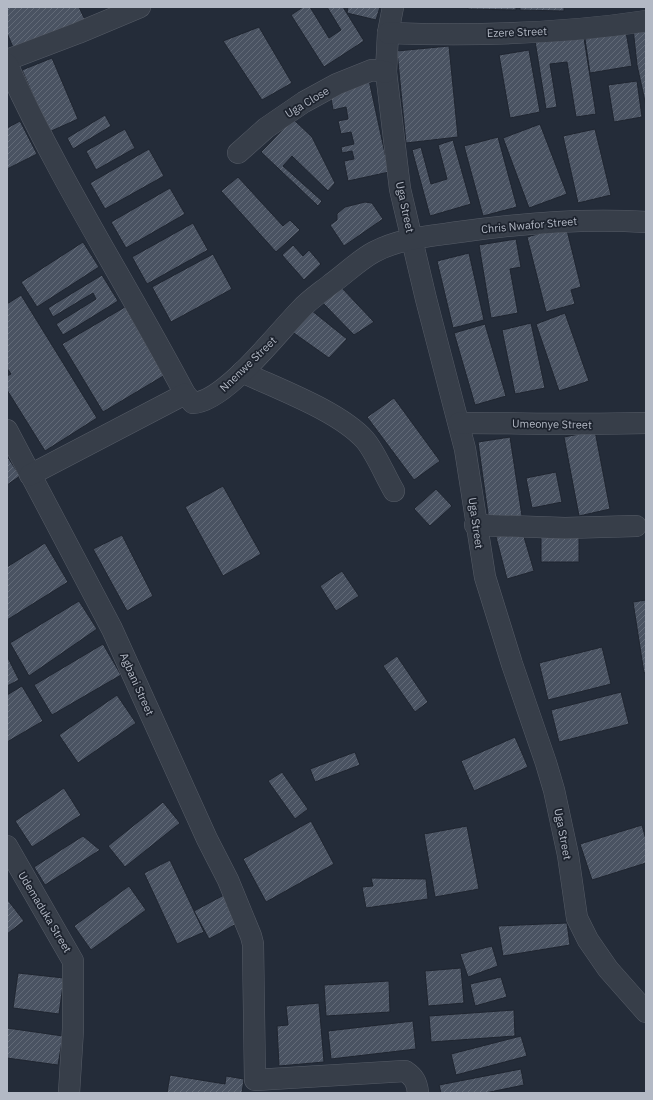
<svg xmlns="http://www.w3.org/2000/svg" width="653" height="1100" font-family="'IBM Plex Sans',sans-serif">
<defs>
<pattern id="building-hatch" width="6" height="6" patternUnits="userSpaceOnUse"><rect width="6" height="6" fill="#4a5362"/><path d="M-1 1l2-2M0 6l6-6M5 7l2-2" fill="none" stroke="#626a77"/></pattern>
</defs>
<rect width="100%" height="100%" fill="#242c39"/>
<g fill="url(#building-hatch)" stroke="#1f2530">
<path d="M 7,7 L 79,7 L 86,22 L 15,52 L 7,33 Z"/>
<path d="M 303,7 L 310,7 L 329,38 L 341,30 L 327,7 L 343,7 L 364,41 L 324,67 L 291,15 Z"/>
<path d="M 348,7 L 380,7 L 376,20 L 347,13 Z"/>
<path d="M 468,7 L 516,7 L 516,10 L 468,9 Z"/>
<path d="M 520,7 L 564,7 L 564,11 L 520,10 Z"/>
<path d="M 646,25 L 646,106 L 637,65 L 633,28 Z"/>
<path d="M 259,27 L 292,83 L 262,100 L 223,41 Z"/>
<path d="M 583,32 L 596,114 L 576,117 L 567,62 L 550,64 L 557,107 L 546,109 L 535,41 Z"/>
<path d="M 626,32 L 632,66 L 590,73 L 585,39 Z"/>
<path d="M 449,46 L 458,137 L 406,143 L 397,51 Z"/>
<path d="M 529,50 L 540,112 L 510,118 L 499,55 Z"/>
<path d="M 52,58 L 78,119 L 49,132 L 22,70 Z"/>
<path d="M 369,80 L 389,172 L 348,181 L 344,161 L 354,159 L 352,151 L 342,153 L 341,147 L 354,144 L 351,132 L 341,134 L 338,121 L 348,119 L 346,107 L 333,110 L 331,98 Z"/>
<path d="M 637,81 L 642,117 L 614,122 L 608,85 Z"/>
<path d="M 105,115 L 111,126 L 73,149 L 67,138 Z"/>
<path d="M 293,119 L 312,137 L 335,183 L 328,191 L 292,156 L 283,166 L 322,201 L 318,206 L 261,152 Z"/>
<path d="M 20,121 L 37,154 L 7,169 L 7,128 Z"/>
<path d="M 540,124 L 567,194 L 529,208 L 503,138 Z"/>
<path d="M 125,129 L 135,148 L 96,170 L 86,151 Z"/>
<path d="M 595,129 L 611,195 L 578,203 L 563,136 Z"/>
<path d="M 498,137 L 517,207 L 483,216 L 464,146 Z"/>
<path d="M 453,140 L 471,204 L 430,216 L 412,150 L 421,147 L 431,184 L 447,179 L 438,145 Z"/>
<path d="M 149,149 L 164,176 L 105,209 L 90,183 Z"/>
<path d="M 238,177 L 283,226 L 290,220 L 300,230 L 276,252 L 221,191 Z"/>
<path d="M 170,188 L 185,214 L 126,248 L 111,222 Z"/>
<path d="M 365,202 L 372,203 L 383,219 L 344,246 L 330,225 L 337,220 L 337,214 L 345,207 Z"/>
<path d="M 193,223 L 208,250 L 147,284 L 132,257 Z"/>
<path d="M 566,226 L 581,287 L 571,290 L 575,304 L 546,312 L 527,237 Z"/>
<path d="M 516,239 L 521,267 L 510,269 L 518,313 L 491,318 L 479,245 Z"/>
<path d="M 83,242 L 99,267 L 37,307 L 21,282 Z"/>
<path d="M 293,245 L 303,256 L 309,250 L 321,264 L 304,280 L 282,255 Z"/>
<path d="M 469,253 L 484,320 L 453,328 L 437,261 Z"/>
<path d="M 213,254 L 232,289 L 171,322 L 152,287 Z"/>
<path d="M 102,275 L 118,301 L 63,335 L 56,324 L 96,299 L 93,293 L 53,317 L 48,308 Z"/>
<path d="M 341,287 L 374,322 L 354,335 L 321,301 Z"/>
<path d="M 21,295 L 97,418 L 45,451 L 7,390 L 7,376 L 11,374 L 7,368 L 7,304 Z"/>
<path d="M 130,304 L 170,372 L 103,412 L 62,344 Z"/>
<path d="M 311,310 L 347,339 L 329,358 L 291,331 Z"/>
<path d="M 565,313 L 589,381 L 559,391 L 536,324 Z"/>
<path d="M 531,323 L 545,388 L 515,394 L 502,330 Z"/>
<path d="M 485,324 L 506,396 L 475,405 L 454,333 Z"/>
<path d="M 394,398 L 440,461 L 414,480 L 367,417 Z"/>
<path d="M 595,431 L 610,509 L 579,516 L 564,437 Z"/>
<path d="M 510,437 L 522,516 L 489,521 L 478,442 Z"/>
<path d="M 7,456 L 20,476 L 7,485 Z"/>
<path d="M 556,472 L 562,502 L 532,508 L 526,478 Z"/>
<path d="M 223,486 L 261,554 L 223,576 L 185,507 Z"/>
<path d="M 436,489 L 452,506 L 430,526 L 414,509 Z"/>
<path d="M 522,530 L 534,571 L 507,579 L 496,537 Z"/>
<path d="M 541,531 L 579,532 L 579,562 L 541,562 Z"/>
<path d="M 122,535 L 153,596 L 127,611 L 93,549 Z"/>
<path d="M 45,543 L 68,582 L 7,620 L 7,567 Z"/>
<path d="M 342,571 L 359,596 L 336,611 L 320,586 Z"/>
<path d="M 646,600 L 646,672 L 644,673 L 633,602 Z"/>
<path d="M 79,601 L 97,629 L 29,676 L 10,643 Z"/>
<path d="M 103,644 L 121,675 L 52,715 L 34,685 Z"/>
<path d="M 602,647 L 611,684 L 548,700 L 539,663 Z"/>
<path d="M 7,656 L 19,680 L 7,686 Z"/>
<path d="M 397,656 L 428,702 L 415,712 L 383,666 Z"/>
<path d="M 22,686 L 43,721 L 7,742 L 7,695 Z"/>
<path d="M 621,692 L 629,724 L 559,742 L 551,710 Z"/>
<path d="M 117,695 L 136,723 L 78,763 L 59,735 Z"/>
<path d="M 515,737 L 528,767 L 474,791 L 461,761 Z"/>
<path d="M 355,752 L 360,765 L 315,782 L 310,769 Z"/>
<path d="M 282,772 L 308,809 L 295,819 L 268,781 Z"/>
<path d="M 64,788 L 81,815 L 32,847 L 15,821 Z"/>
<path d="M 163,802 L 180,823 L 125,867 L 108,846 Z"/>
<path d="M 311,821 L 334,864 L 266,902 L 243,859 Z"/>
<path d="M 642,825 L 646,840 L 646,863 L 592,880 L 580,844 Z"/>
<path d="M 467,826 L 479,889 L 435,897 L 424,834 Z"/>
<path d="M 83,836 L 100,850 L 45,885 L 34,867 Z"/>
<path d="M 170,860 L 204,932 L 177,944 L 144,873 Z"/>
<path d="M 371,878 L 426,879 L 428,899 L 366,908 L 362,887 L 373,886 Z"/>
<path d="M 129,886 L 146,910 L 91,950 L 74,926 Z"/>
<path d="M 224,895 L 238,923 L 209,939 L 194,911 Z"/>
<path d="M 7,899 L 24,921 L 7,934 Z"/>
<path d="M 567,923 L 570,945 L 503,956 L 498,926 Z"/>
<path d="M 492,946 L 498,966 L 468,977 L 460,954 Z"/>
<path d="M 461,968 L 464,1003 L 428,1006 L 425,971 Z"/>
<path d="M 18,973 L 64,978 L 59,1014 L 13,1008 Z"/>
<path d="M 501,977 L 507,997 L 475,1006 L 470,984 Z"/>
<path d="M 389,981 L 390,1012 L 326,1016 L 324,985 Z"/>
<path d="M 319,1003 L 324,1062 L 279,1066 L 277,1026 L 288,1025 L 286,1006 Z"/>
<path d="M 514,1010 L 515,1036 L 431,1042 L 429,1016 Z"/>
<path d="M 413,1021 L 416,1049 L 331,1059 L 328,1031 Z"/>
<path d="M 7,1028 L 63,1036 L 58,1065 L 7,1058 Z"/>
<path d="M 521,1036 L 527,1056 L 456,1075 L 451,1054 Z"/>
<path d="M 521,1069 L 524,1085 L 485,1093 L 441,1093 L 439,1085 Z"/>
<path d="M 170,1075 L 225,1084 L 226,1076 L 244,1079 L 242,1093 L 167,1093 Z"/>
</g>
<g fill="none" stroke-linecap="round" stroke-linejoin="round">
<defs>
<g id="minor">
<path d="M 393,7 L 388,33 L 386,72 L 400,189 L 426,299 L 465,449 L 485,577 L 512,664 L 546,763 L 554,790 L 568,855 L 577,918 L 588,940 L 608,969 L 646,1012"/>
<path d="M 388,33 C 473,36 561,34 646,21"/>
<path d="M 7,60 L 78,33 L 140,7"/>
<path d="M 7,64 C 58,178 127,284 185,394"/>
<path d="M 238,153 L 266,128 L 304,102 L 337,84 L 372,70 L 386,72"/>
<path d="M 242,372 C 278,389 339,411 365,440 C 376,453 385,476 394,491"/>
<path d="M 459,423 C 521,423 583,425 646,423"/>
<path d="M 7,430 L 112,629 L 207,839 L 228,880 L 251,936 L 253,944 L 255,1080 L 405,1071 C 414,1077 417,1082 418,1093"/>
<path d="M 30,475 L 185,394 L 193,403 C 225,402 278,332 301,309 C 309,300 321,292 331,284 C 345,274 359,260 374,252 C 400,238 431,236 459,232 C 522,223 583,218 646,222"/>
<path d="M 475,525 L 565,528 L 636,526"/>
<path d="M 7,846 L 73,961 L 73,1029 L 69,1093"/>
</g>
</defs>
<use href="#minor" stroke="#565c67" stroke-width="22"/>
<use href="#minor" stroke="#373e49" stroke-width="21"/>
</g>
<g text-anchor="middle" dominant-baseline="central" stroke-width="3.5" stroke-linejoin="round" paint-order="stroke">
<g font-size="11" fill="#b3b9c5" stroke="#1d232e">
<text transform="translate(517 32) rotate(-2)">Ezere Street</text>
<text transform="translate(307 102) rotate(-31)">Uga Close</text>
<text transform="translate(405 207) rotate(78)">Uga Street</text>
<text transform="translate(529 225) rotate(-5)">Chris Nwafor Street</text>
<text transform="translate(248 364) rotate(-44)">Nnenwe Street</text>
<text transform="translate(552 424) rotate(1)">Umeonye Street</text>
<text transform="translate(476 523) rotate(82)">Uga Street</text>
<text transform="translate(137 684) rotate(66)">Agbani Street</text>
<text transform="translate(563 834) rotate(79)">Uga Street</text>
<text transform="translate(45 912) rotate(59)">Udemaduka Street</text>
</g>
</g>
<rect width="653" height="1100" fill="none" stroke="#b3b9c5" stroke-width="16"/>
</svg>
